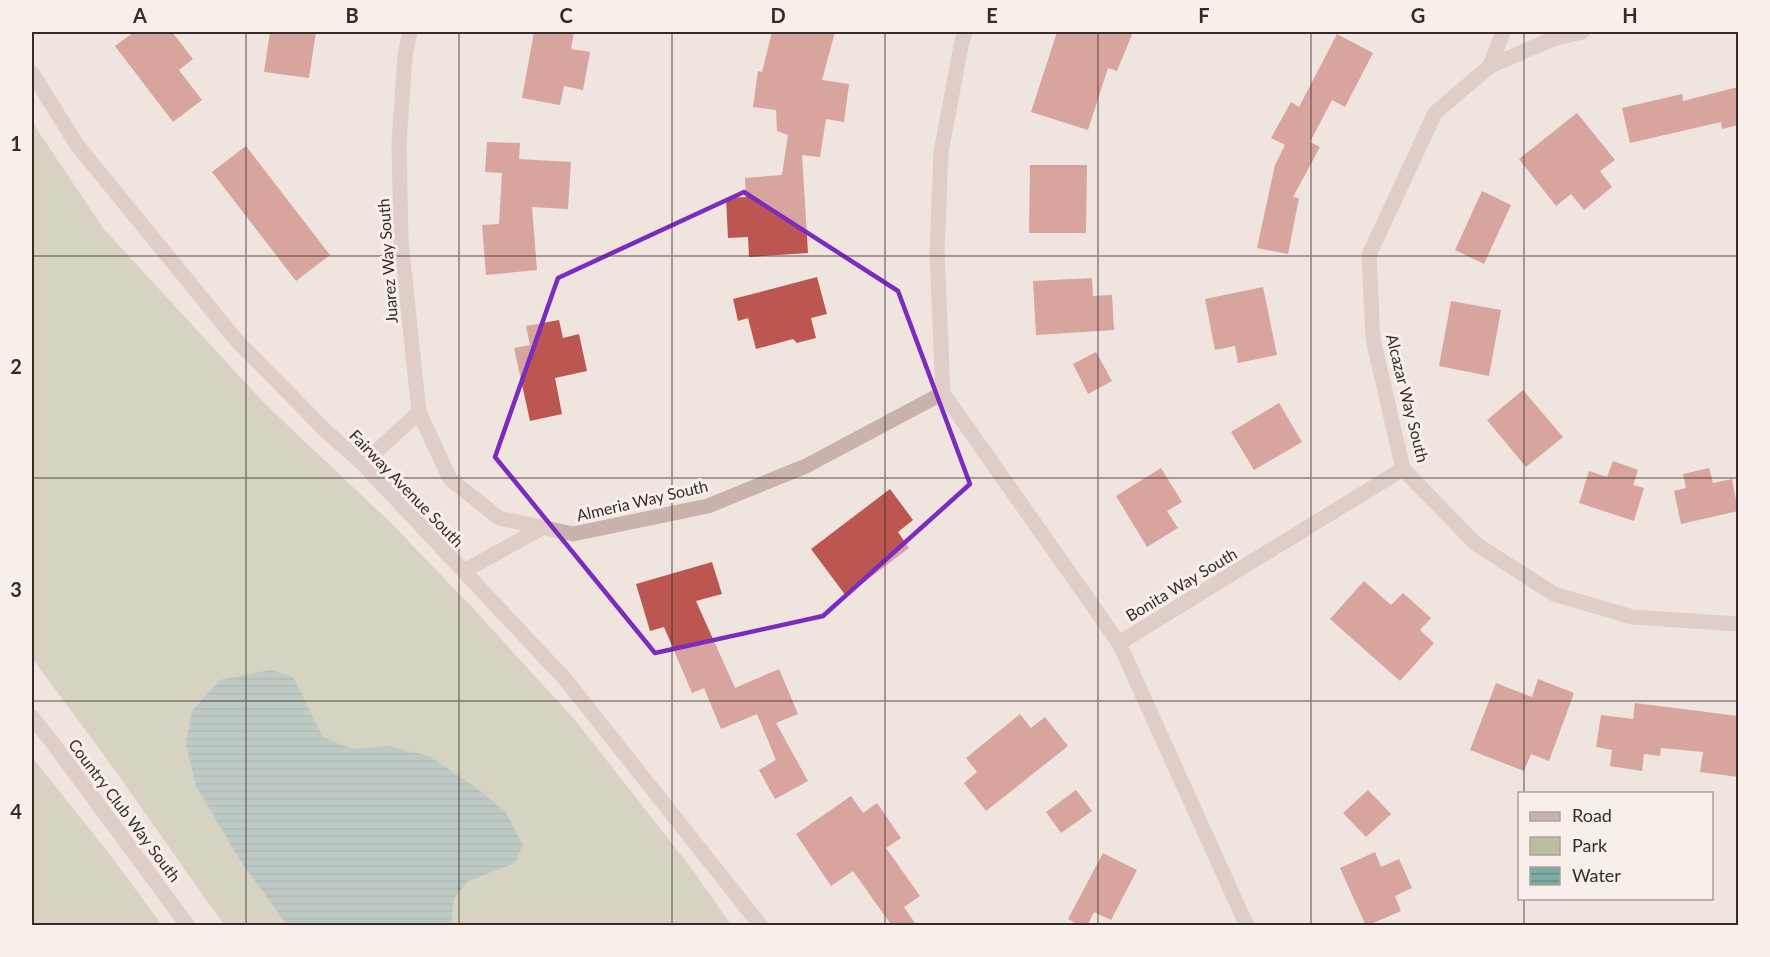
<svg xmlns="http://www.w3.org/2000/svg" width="1770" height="957" font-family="Lato,sans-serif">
<defs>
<pattern id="water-rules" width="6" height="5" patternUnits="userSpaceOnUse" patternTransform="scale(1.5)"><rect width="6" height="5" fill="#7faba5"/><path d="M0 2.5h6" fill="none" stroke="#698b86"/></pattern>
</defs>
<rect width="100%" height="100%" fill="#f0e4de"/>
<g fill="#b9be9f">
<path d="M 32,122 L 103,228 L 266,405 L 390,522 L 469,604 L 575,720 L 692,869 L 731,925 L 224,925 L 109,762 L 32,658 Z"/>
<path d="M 32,757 L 111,856 L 162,925 L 32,925 Z"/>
</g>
<path fill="url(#water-rules)" d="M 270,670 L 293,677 L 323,737 L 352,749 L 388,746 L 429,756 L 475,787 L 505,811 L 523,845 L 515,863 L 468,881 L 454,898 L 451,925 L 287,925 L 241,862 L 196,786 L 186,744 L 192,711 L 220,680 Z"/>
<g fill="#bb5750">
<path d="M 134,32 L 172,32 L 193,59 L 179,70 L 202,100 L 173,122 L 115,46 Z"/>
<path d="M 270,32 L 316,32 L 309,78 L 264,72 Z"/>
<path d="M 534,32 L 574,32 L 571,49 L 590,52 L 583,90 L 564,86 L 560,105 L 522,98 Z"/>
<path d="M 772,32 L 835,32 L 822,80 L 849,84 L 844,122 L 826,119 L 820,157 L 802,155 L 808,253 L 749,257 L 748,237 L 728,238 L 726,198 L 746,197 L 745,178 L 782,175 L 788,135 L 777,131 L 776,110 L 753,107 L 758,71 L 762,72 Z"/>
<path d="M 1057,32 L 1133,32 L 1117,71 L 1108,68 L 1088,130 L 1031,112 Z"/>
<path d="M 1337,34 L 1373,53 L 1345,107 L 1332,100 L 1310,142 L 1320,147 L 1293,197 L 1299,198 L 1288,254 L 1257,248 L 1275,165 L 1285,145 L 1271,138 L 1291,102 L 1299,107 Z"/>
<path d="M 1738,87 L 1738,125 L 1722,129 L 1721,122 L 1630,143 L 1622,108 L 1682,94 L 1683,101 Z"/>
<path d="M 1577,113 L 1615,160 L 1600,171 L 1612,187 L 1584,210 L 1571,194 L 1556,206 L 1519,159 Z"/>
<path d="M 487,142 L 520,143 L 519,159 L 571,162 L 568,209 L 532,207 L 537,270 L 486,275 L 482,225 L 499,224 L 502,173 L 485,172 Z"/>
<path d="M 246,146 L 330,255 L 296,281 L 212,172 Z"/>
<path d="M 1030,165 L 1087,165 L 1086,233 L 1029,233 Z"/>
<path d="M 1482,191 L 1511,205 L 1484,264 L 1455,250 Z"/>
<path d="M 817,277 L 827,314 L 811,318 L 816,338 L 797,343 L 793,339 L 756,349 L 748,318 L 738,321 L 733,299 Z"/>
<path d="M 1092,278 L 1093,296 L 1112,295 L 1114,330 L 1036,335 L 1033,281 Z"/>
<path d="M 1263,287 L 1277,355 L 1238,363 L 1235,346 L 1215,350 L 1205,299 Z"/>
<path d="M 1451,301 L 1501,310 L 1489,376 L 1439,366 Z"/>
<path d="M 559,320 L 563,338 L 579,334 L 587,371 L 555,378 L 562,414 L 530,421 L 514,348 L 530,345 L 526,326 Z"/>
<path d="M 1096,352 L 1112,381 L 1088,394 L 1073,364 Z"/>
<path d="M 1523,390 L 1563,437 L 1526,467 L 1487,420 Z"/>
<path d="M 1279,403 L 1302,442 L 1254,470 L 1231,432 Z"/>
<path d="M 1613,461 L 1638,470 L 1633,485 L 1644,488 L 1634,521 L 1579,503 L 1589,471 L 1607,477 Z"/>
<path d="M 1161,468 L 1182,502 L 1167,511 L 1178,528 L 1147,547 L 1116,496 Z"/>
<path d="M 1709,468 L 1713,483 L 1732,479 L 1738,511 L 1681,524 L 1674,491 L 1686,488 L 1683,474 Z"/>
<path d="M 890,489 L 913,520 L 898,532 L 909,548 L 846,596 L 811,549 Z"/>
<path d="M 712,562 L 722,594 L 696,601 L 735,688 L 779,669 L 798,714 L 776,723 L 808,781 L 775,799 L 759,770 L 776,760 L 757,714 L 721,729 L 704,688 L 692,693 L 664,627 L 650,631 L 636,584 Z"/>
<path d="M 1364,581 L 1391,605 L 1403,593 L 1431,618 L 1420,630 L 1434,643 L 1400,681 L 1330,619 Z"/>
<path d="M 1538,679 L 1574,693 L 1549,761 L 1531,754 L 1524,771 L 1470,750 L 1496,683 L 1532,697 Z"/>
<path d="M 1635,703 L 1738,716 L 1738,777 L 1700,772 L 1703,752 L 1661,748 L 1660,756 L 1644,754 L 1642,771 L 1610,766 L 1612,750 L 1596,747 L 1601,715 L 1633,719 Z"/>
<path d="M 1020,714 L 1031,728 L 1045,717 L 1068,746 L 986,811 L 964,783 L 977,772 L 966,758 Z"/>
<path d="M 1076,790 L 1092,811 L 1061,833 L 1046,812 Z"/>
<path d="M 1368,790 L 1391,814 L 1366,837 L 1343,813 Z"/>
<path d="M 851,796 L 863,813 L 877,803 L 901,838 L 886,848 L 920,896 L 904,907 L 917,926 L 892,926 L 853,871 L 831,886 L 796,834 Z"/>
<path d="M 1375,852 L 1381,867 L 1399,859 L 1412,888 L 1395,896 L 1401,911 L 1366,926 L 1340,868 Z"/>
<path d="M 1103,853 L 1137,870 L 1111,920 L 1094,912 L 1087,926 L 1080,926 L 1068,919 Z"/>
</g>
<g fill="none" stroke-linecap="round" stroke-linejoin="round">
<g stroke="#c7b3ab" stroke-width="15">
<path d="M 965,32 L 962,41 L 941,152 L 937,253 L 943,393 L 1119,643 L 1247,926"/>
<path d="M 1503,32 L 1490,66 L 1435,113 L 1369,255 L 1373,339 L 1403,469 L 1476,544 L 1554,594 L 1632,617 L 1738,624"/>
<path d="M 1490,66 L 1553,39 L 1582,32"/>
<path d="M 32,73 L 77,145 L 237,341 L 327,432 L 363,464 L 565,679 L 761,926"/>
<path d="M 419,412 L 450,479 L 499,518 L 573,534 L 708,506 L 806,466 L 943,393"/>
<path d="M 363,464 L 419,412 L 401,241 L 399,143 L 405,55 L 410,32"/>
<path d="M 464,571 L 542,528"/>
<path d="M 1119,643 L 1403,469"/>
</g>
<path stroke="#c7b3ab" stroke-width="15" d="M 32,717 L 52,742 L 188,926"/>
</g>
<path d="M0 0H1770V957H0ZM 744,192 L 898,291 L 970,484 L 823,616 L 655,653 L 495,457 L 558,278 Z" fill="#f0e4de" fill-opacity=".55" fill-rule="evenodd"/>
<path fill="none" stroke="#7b2cbf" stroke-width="4.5" stroke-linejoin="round" d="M 744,192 L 898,291 L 970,484 L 823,616 L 655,653 L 495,457 L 558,278 Z"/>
<path fill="none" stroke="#362b29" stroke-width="1.5" stroke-opacity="0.55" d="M 246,32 L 246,926M 459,32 L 459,926M 672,32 L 672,926M 885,32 L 885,926M 1098,32 L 1098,926M 1311,32 L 1311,926M 1524,32 L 1524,794M 32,256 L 1738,256M 32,478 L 1738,478M 32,701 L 1738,701M 1524,898 L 1524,926"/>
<g text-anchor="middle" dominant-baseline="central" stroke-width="6" stroke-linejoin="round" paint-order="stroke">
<g font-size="16" fill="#362b29" stroke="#f8efea">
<text transform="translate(387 261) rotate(-94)">Juarez Way South</text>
<text transform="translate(1408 398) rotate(76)">Alcazar Way South</text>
<text transform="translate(407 488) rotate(46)">Fairway Avenue South</text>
<text transform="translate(642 500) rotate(-13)">Almeria Way South</text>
<text transform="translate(1181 584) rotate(-31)">Bonita Way South</text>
<text transform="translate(125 810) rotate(53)">Country Club Way South</text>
</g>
</g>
<rect width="1770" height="957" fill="none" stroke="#f8efea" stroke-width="66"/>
<rect x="1518" y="792" width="195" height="108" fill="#f8efea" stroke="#aaa19d" stroke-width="1.5"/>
<rect x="1530" y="812" width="30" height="9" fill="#c7b3ab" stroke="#aaa19d" stroke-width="1.5"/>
<text x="1572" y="822" font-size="18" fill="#362b29">Road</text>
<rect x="1530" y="837" width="30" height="18" fill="#b9be9f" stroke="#aaa19d" stroke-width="1.5"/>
<text x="1572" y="852" font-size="18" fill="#362b29">Park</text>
<rect x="1530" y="867" width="30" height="18" fill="url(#water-rules)" stroke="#aaa19d" stroke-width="1.5"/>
<text x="1572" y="882" font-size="18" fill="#362b29">Water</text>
<rect x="33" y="33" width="1704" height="891" fill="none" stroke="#362b29" stroke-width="2"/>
<g font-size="20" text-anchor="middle" font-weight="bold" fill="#362b29">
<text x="140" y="23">A</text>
<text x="352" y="23">B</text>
<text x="566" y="23">C</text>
<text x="778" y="23">D</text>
<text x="992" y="23">E</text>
<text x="1204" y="23">F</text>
<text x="1418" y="23">G</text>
<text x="1630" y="23">H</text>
<text x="16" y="151">1</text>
<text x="16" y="374">2</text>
<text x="16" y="597">3</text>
<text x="16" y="819">4</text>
</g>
</svg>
